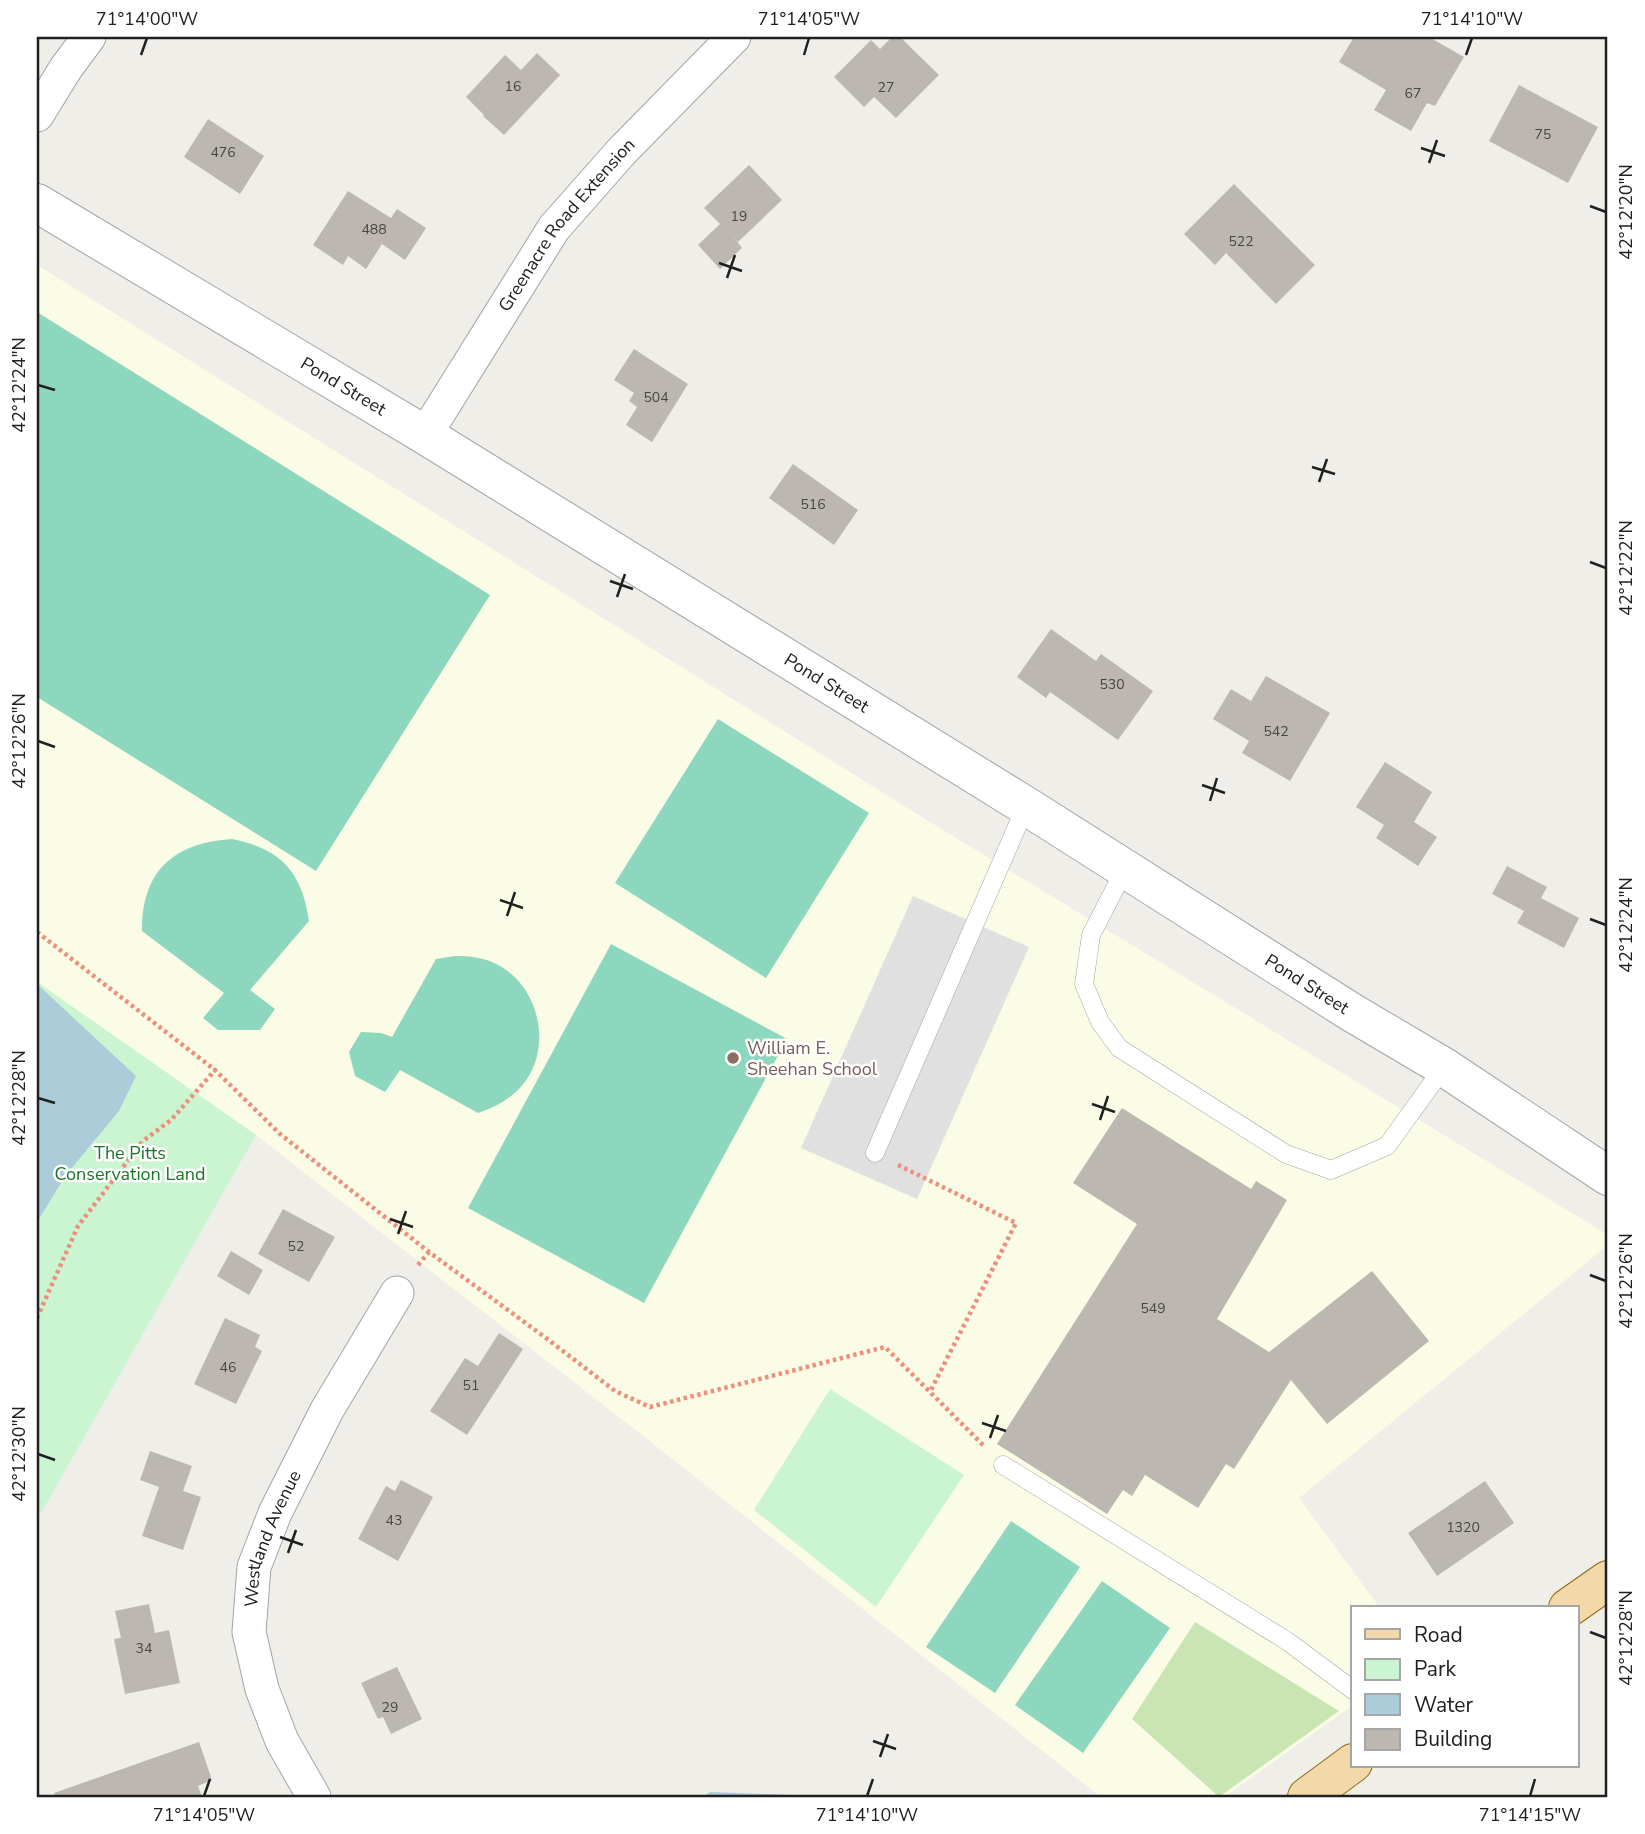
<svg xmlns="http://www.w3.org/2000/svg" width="1645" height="1834" font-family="'Nunito Sans',sans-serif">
<rect width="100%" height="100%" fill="#f0eee8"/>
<path fill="#fbfce5" d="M 37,265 L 925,819 L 1608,1235 L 1608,1245 L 1299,1498 L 1380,1608 L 1353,1608 L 1353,1705 L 1224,1797 L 1101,1797 L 642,1435 L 256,1135 L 37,982 Z"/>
<path fill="#c8e5b3" d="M 1195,1622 L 1339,1711 L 1219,1797 L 1132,1719 Z"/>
<g fill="#caf5d0">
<path d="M 37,982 L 256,1135 L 37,1520 Z"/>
<path d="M 830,1389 L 964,1475 L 876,1607 L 754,1510 Z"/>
</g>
<g fill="#8ed7bf">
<path d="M 37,312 L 490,595 L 316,871 L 37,697 Z"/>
<path d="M 718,719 L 869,813 L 766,978 L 615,883 Z"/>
<path d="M 232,839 C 281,849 302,872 309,921 L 250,990 L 275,1009 L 260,1030 L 218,1030 L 203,1018 L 224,993 L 142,931 C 142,870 174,843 232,839 Z"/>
<path d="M 611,944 L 787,1039 L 644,1303 L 468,1208 Z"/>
<path d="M 455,956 C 468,956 480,957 492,962 C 544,984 557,1061 511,1096 C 501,1104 490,1109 478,1113 L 400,1070 L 385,1092 L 355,1076 L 349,1052 L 361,1032 L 381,1033 L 392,1037 L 436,959 Z"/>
<path d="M 1011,1521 L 1080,1567 L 995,1693 L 926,1647 Z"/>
<path d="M 1102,1581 L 1170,1628 L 1083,1753 L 1015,1705 Z"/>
</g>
<path fill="#e0e0e0" d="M 913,896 L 1029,947 L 917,1199 L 801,1148 Z"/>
<g fill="#adccd9">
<path d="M 37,984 L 136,1076 L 119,1111 L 66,1175 L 37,1222 Z"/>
<path d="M 710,1792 L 821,1796 L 901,1796 L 902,1797 L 703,1797 Z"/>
</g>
<g fill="#bdb7b1">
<path d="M 892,37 L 900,37 L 939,75 L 896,118 L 874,97 L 864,107 L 834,77 L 871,40 L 880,49 Z"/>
<path d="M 1354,37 L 1429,37 L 1464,57 L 1435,106 L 1427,103 L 1411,131 L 1374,110 L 1386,90 L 1339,62 Z"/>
<path d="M 537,53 L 560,75 L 504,135 L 483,116 L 484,115 L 466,97 L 505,55 L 521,70 Z"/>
<path d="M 1519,85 L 1598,127 L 1568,183 L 1489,141 Z"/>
<path d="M 208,119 L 264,156 L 240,194 L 184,157 Z"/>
<path d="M 749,165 L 782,200 L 738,242 L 733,236 L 742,248 L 720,269 L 698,245 L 720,224 L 704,208 Z"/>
<path d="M 1234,184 L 1315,265 L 1276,304 L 1226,253 L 1215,265 L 1184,234 Z"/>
<path d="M 348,191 L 391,218 L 397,209 L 426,228 L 405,260 L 382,244 L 366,269 L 348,256 L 343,265 L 313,245 Z"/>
<path d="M 634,349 L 688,384 L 652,442 L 626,425 L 637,407 L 629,401 L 634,393 L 614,380 Z"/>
<path d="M 793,464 L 858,510 L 834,545 L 769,498 Z"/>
<path d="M 1051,629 L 1096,661 L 1101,654 L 1153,691 L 1118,740 L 1050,692 L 1046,698 L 1017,677 Z"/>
<path d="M 1266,676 L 1330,713 L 1290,781 L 1242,753 L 1249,741 L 1213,719 L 1231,689 L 1251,701 Z"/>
<path d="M 1385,762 L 1432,792 L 1414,822 L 1437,837 L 1418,866 L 1376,838 L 1384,825 L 1356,807 Z"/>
<path d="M 1507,866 L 1547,887 L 1541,898 L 1579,918 L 1564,948 L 1517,923 L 1524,911 L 1492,894 Z"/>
<path d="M 1122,1108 L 1251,1189 L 1256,1181 L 1287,1200 L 1217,1319 L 1269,1352 L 1372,1271 L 1429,1341 L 1327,1424 L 1291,1380 L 1234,1469 L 1226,1464 L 1198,1508 L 1145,1475 L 1132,1496 L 1123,1490 L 1107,1514 L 997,1444 L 1137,1224 L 1073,1183 Z"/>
<path d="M 283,1209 L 335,1237 L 309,1282 L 258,1254 Z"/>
<path d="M 231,1251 L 263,1270 L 249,1295 L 217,1276 Z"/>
<path d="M 225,1318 L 260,1335 L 255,1347 L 262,1351 L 236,1404 L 194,1384 Z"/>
<path d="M 499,1333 L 523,1349 L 467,1435 L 430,1411 L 465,1358 L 478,1366 Z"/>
<path d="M 150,1451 L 192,1466 L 183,1491 L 201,1497 L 183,1550 L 142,1536 L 159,1487 L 140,1480 Z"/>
<path d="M 401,1480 L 433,1497 L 398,1561 L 358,1539 L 386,1486 L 395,1491 Z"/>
<path d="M 1485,1481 L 1514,1523 L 1437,1576 L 1408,1533 Z"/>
<path d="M 149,1604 L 155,1633 L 169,1630 L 180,1683 L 125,1694 L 114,1639 L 121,1638 L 115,1611 Z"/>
<path d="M 397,1667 L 422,1719 L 391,1734 L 383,1717 L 378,1719 L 361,1683 Z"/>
<path d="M 199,1742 L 212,1780 L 198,1786 L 202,1797 L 55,1797 L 54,1793 Z"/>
</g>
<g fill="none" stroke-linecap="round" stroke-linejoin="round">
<defs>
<g id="service">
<path d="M 1125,869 L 1091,935 L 1084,984 L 1100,1022 L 1119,1048 L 1286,1154 L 1331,1170 L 1387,1146 L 1444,1067"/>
<path d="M 875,1153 L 1026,806"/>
<path d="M 1003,1465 L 1287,1641 L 1353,1690"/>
</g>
<g id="minor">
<path d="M 37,115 L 66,68 L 89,37"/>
<path id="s1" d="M 425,435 L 554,228 L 622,151 L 734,37"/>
<path id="s2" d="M 314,1797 L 282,1741 L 262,1689 L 249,1632 L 254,1567 L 275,1513 L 327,1410 L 397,1293"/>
</g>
<g id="tertiary">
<path id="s3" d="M 37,203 L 425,435 L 1026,806 L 1351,1012 L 1444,1067 L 1608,1176"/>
</g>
<g id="primary">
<path d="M 1568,1608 L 1608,1580"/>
<path d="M 1307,1797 L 1353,1763"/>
</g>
</defs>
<use href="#service" stroke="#a4a4a4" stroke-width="19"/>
<use href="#minor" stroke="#a4a4a4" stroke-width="35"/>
<use href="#tertiary" stroke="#a4a4a4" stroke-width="40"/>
<use href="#primary" stroke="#8e6c0f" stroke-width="40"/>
<g stroke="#ed8f7c" stroke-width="4.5" stroke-dasharray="3.5 3.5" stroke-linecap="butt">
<path d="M 37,932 L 215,1070"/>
<path d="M 898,1165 L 1016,1223 L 930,1392"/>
<path d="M 418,1265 L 429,1252"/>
<path d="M 37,1318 L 78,1226 L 143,1141 L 171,1120 L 215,1070 L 280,1134 L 429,1252 L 546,1338 L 615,1391 L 650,1407 L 885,1347 L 984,1446"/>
</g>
<use href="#service" stroke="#fff" stroke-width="18"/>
<use href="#minor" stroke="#fff" stroke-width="33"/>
<use href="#tertiary" stroke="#fff" stroke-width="38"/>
<use href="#primary" stroke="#f3d8aa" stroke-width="38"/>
</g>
<path fill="none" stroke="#202020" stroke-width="2.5" d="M 141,55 L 147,38M 804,55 L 809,38M 1466,55 L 1472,38M 1421,148 L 1445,156M 1429,163 L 1437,140M 1590,206 L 1606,212M 719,263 L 742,271M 727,278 L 735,255M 38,385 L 55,390M 1312,467 L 1335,474M 1319,482 L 1327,459M 1590,562 L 1606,568M 610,581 L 633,589M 617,597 L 625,574M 38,741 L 55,747M 1202,785 L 1225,793M 1210,801 L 1217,778M 500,900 L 523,908M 507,916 L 515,892M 1590,919 L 1606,925M 38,1098 L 55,1103M 1092,1104 L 1115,1112M 1100,1120 L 1108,1096M 390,1219 L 413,1227M 398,1234 L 406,1211M 1590,1275 L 1606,1281M 982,1423 L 1006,1431M 990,1438 L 998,1415M 38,1454 L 55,1460M 280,1537 L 303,1545M 288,1553 L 296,1530M 1590,1632 L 1606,1638M 873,1741 L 896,1749M 880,1757 L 888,1734M 204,1796 L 210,1779M 867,1796 L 873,1779M 1530,1796 L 1535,1779"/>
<circle fill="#8d6e63" stroke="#fff" stroke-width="2.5" cx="733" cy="1058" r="7"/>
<g text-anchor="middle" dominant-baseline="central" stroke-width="5" stroke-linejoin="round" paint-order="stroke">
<g font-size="14" fill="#474644">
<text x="513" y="86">16</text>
<text x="886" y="87">27</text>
<text x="1413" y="93">67</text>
<text x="1543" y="134">75</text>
<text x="223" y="152">476</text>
<text x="739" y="216">19</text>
<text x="374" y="229">488</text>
<text x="1241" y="241">522</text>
<text x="656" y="397">504</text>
<text x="813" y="504">516</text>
<text x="1112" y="684">530</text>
<text x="1276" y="731">542</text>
<text x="296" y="1246">52</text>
<text x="1153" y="1308">549</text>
<text x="228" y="1367">46</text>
<text x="471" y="1385">51</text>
<text x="394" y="1520">43</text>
<text x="1463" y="1527">1320</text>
<text x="144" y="1648">34</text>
<text x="390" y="1707">29</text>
</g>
<g font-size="18" fill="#202020" stroke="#fff">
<text stroke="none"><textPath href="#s1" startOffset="254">Greenacre Road Extension</textPath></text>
<text stroke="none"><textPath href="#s3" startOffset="357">Pond Street</textPath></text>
<text stroke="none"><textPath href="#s3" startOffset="924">Pond Street</textPath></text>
<text stroke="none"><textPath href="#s3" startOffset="1491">Pond Street</textPath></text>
<text stroke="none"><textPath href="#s2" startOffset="276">Westland Avenue</textPath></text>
</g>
<g font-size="18" fill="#785e54" stroke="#fff" text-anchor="start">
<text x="747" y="1048">William E.<tspan x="747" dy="21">Sheehan School</tspan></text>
</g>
<g font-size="18" fill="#177625" stroke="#fff">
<text x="130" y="1153">The Pitts<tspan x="130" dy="21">Conservation Land</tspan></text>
</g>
</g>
<rect width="1645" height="1834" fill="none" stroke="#ffffff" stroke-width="77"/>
<rect x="1351" y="1606" width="228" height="161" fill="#ffffff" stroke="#a6a6a6" stroke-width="2"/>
<rect x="1365" y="1629" width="35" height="10" fill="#f3d8aa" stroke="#a6a6a6" stroke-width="2"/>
<text x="1414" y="1642" font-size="21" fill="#202020">Road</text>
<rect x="1365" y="1659" width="35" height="21" fill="#caf5d0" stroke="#a6a6a6" stroke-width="2"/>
<text x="1414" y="1676" font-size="21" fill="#202020">Park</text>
<rect x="1365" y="1694" width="35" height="21" fill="#adccd9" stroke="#a6a6a6" stroke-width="2"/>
<text x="1414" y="1712" font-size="21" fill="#202020">Water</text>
<rect x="1365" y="1729" width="35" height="21" fill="#bdb7b1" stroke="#a6a6a6" stroke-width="2"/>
<text x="1414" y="1746" font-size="21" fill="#202020">Building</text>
<rect x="38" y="38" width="1568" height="1758" fill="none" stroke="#202020" stroke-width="2.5"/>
<g font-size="18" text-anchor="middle" fill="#202020">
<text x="147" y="25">71°14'00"W</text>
<text x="809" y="25">71°14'05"W</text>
<text x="1472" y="25">71°14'10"W</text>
<text transform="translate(1626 212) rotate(-90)" y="6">42°12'20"N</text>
<text transform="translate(19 385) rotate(-90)" y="6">42°12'24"N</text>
<text transform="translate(1626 568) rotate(-90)" y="6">42°12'22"N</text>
<text transform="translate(19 741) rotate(-90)" y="6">42°12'26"N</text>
<text transform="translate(1626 925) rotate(-90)" y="6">42°12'24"N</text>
<text transform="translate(19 1098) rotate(-90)" y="6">42°12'28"N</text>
<text transform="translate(1626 1281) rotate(-90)" y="6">42°12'26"N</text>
<text transform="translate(19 1454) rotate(-90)" y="6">42°12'30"N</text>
<text transform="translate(1626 1638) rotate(-90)" y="6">42°12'28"N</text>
<text x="204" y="1821">71°14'05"W</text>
<text x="867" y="1821">71°14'10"W</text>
<text x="1530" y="1821">71°14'15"W</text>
</g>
</svg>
